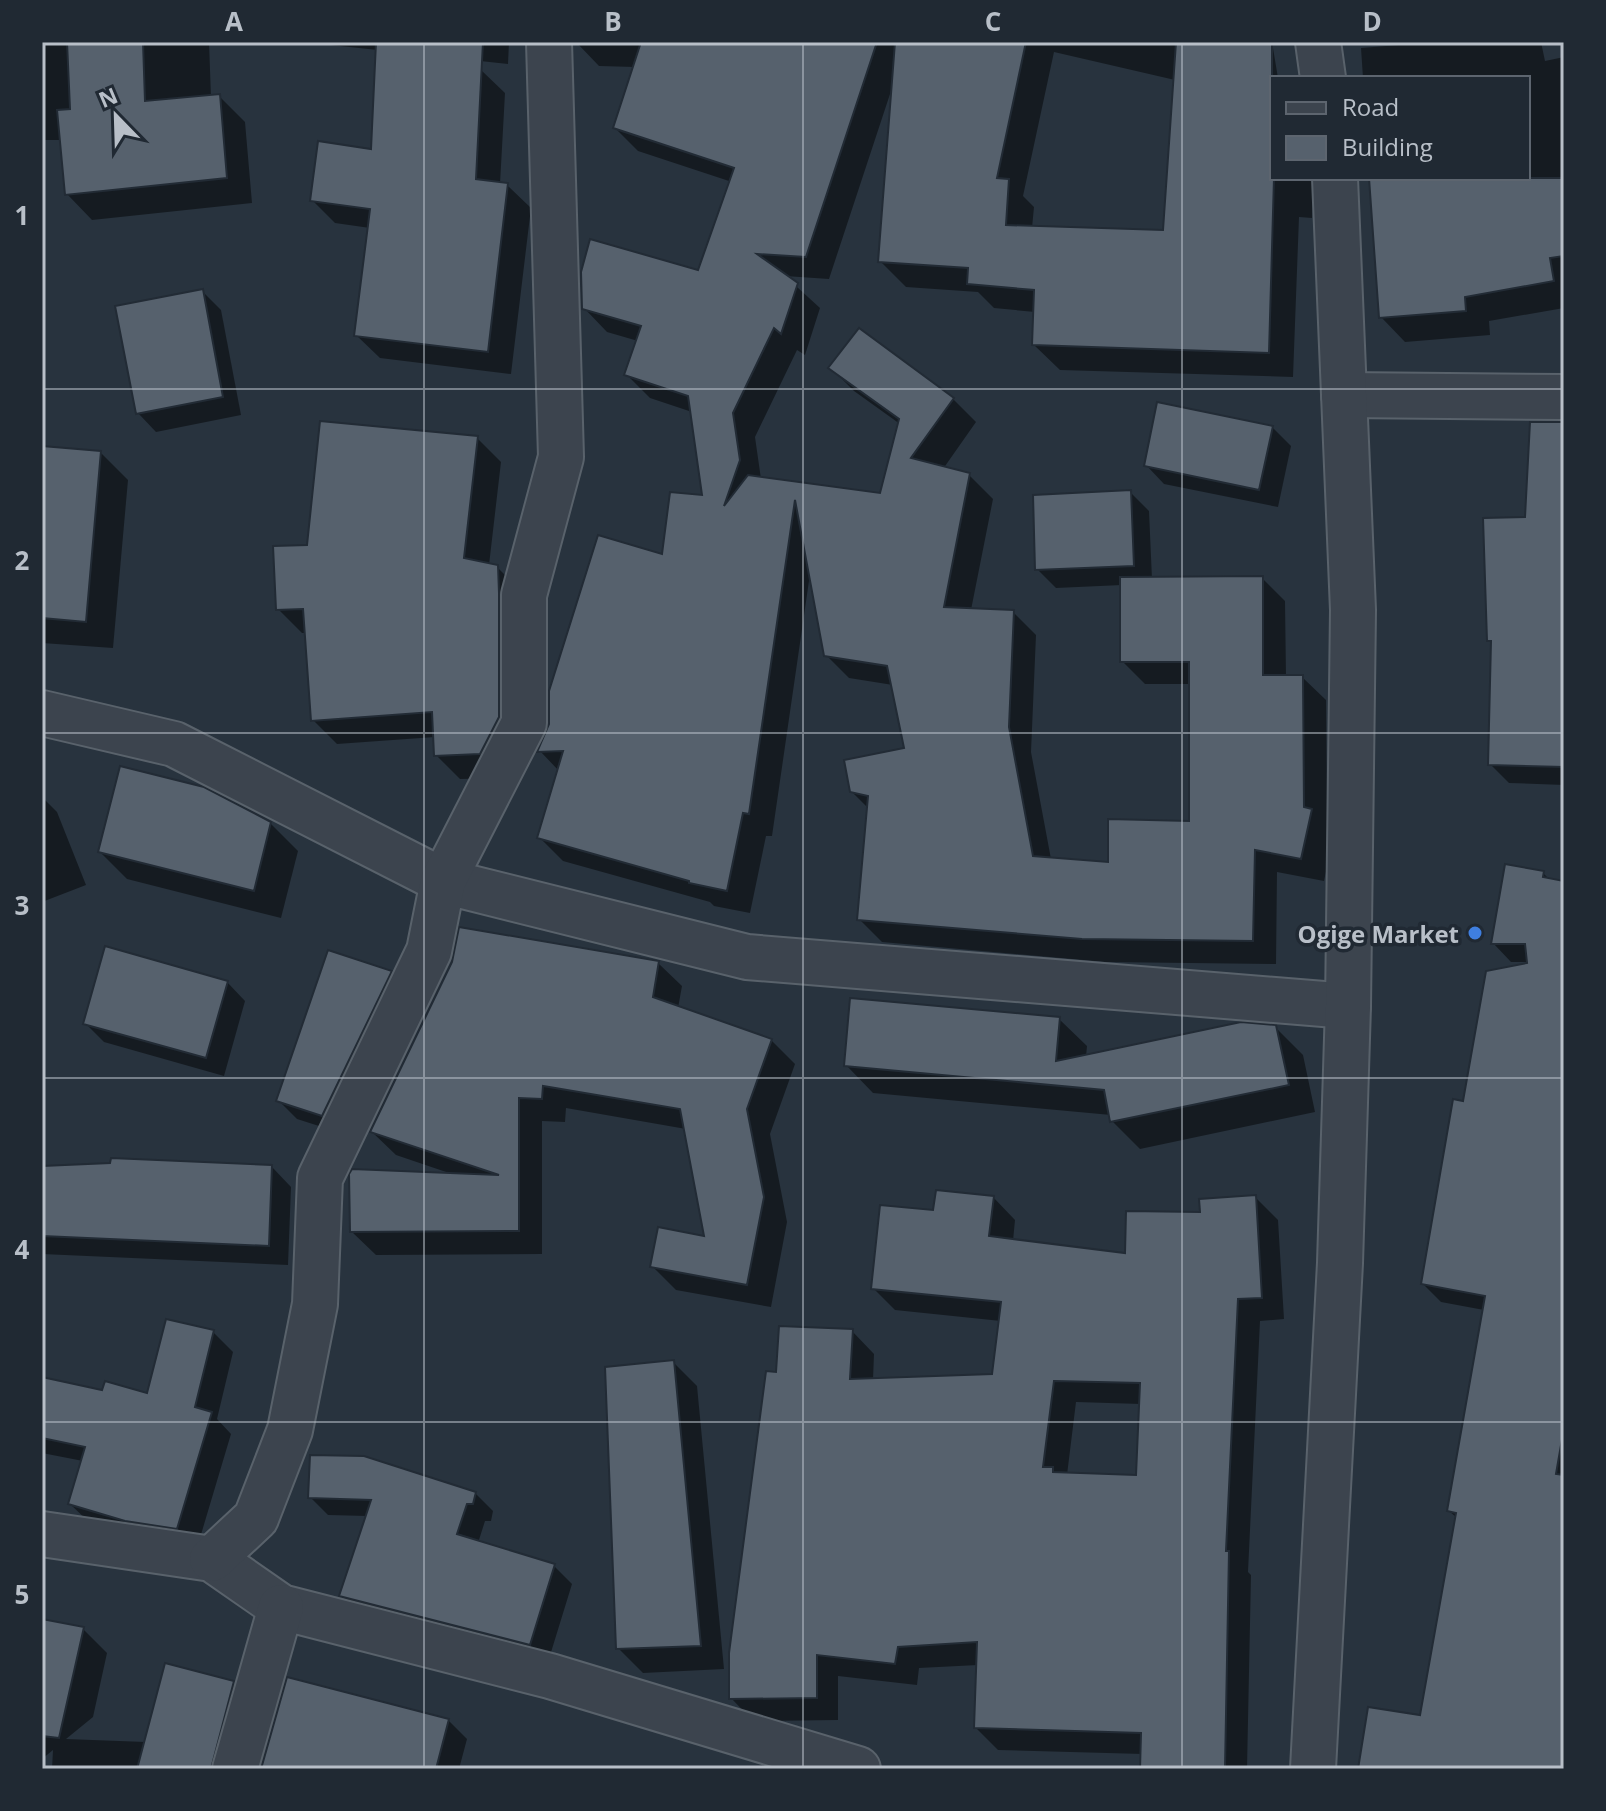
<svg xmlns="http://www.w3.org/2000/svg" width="1606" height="1811" font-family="'Open Sans',sans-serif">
<rect width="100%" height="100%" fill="#28333e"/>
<g fill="#0007" fill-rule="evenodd">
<path d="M 42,42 L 209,42 L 211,97 L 219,96 L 245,122 L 252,203 L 92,220 L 67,194 L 62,140 L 42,140 Z"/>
<path d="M 303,42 L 509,42 L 508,64 Z"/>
<path d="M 576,42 L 1272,42 L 1278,78 L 1272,78 L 1272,178 L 1314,178 L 1312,218 L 1299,217 L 1293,377 L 1060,370 L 1034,345 L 1035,312 L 994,308 L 978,292 L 906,287 L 880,261 L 891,91 L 829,279 L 785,276 L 820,308 L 805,355 L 797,350 L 755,437 L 761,479 L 881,496 L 900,424 L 854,391 L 831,368 L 953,399 L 976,422 L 943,469 L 969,475 L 993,499 L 971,610 L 1013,612 L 1036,635 L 1031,752 L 1051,859 L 1110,865 L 1191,823 L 1191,684 L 1145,684 L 1122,661 L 1122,585 L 1056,588 L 1037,569 L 1130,492 L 1149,511 L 1152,579 L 1262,578 L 1285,601 L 1286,677 L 1302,677 L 1326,700 L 1327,826 L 1334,834 L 1324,881 L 1277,872 L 1276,964 L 1106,962 L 882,942 L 859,919 L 869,809 L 851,791 L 906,750 L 893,685 L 849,678 L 826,655 L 810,574 L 772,836 L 766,836 L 750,913 L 714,906 L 710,902 L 563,861 L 540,838 L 559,771 L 540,751 L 704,498 L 692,412 L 650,398 L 627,375 L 638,341 L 607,332 L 584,308 L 699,272 L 732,182 L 638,151 L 615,128 L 635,67 L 599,66 ZM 1054,52 L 1175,80 L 1164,232 L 1032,228 L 1034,207 L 1023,196 Z"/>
<path d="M 1436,42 L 1541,42 L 1545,61 L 1564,57 L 1564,308 L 1489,321 L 1490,335 L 1405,342 L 1381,317 L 1371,178 L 1528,178 L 1528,78 L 1363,78 L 1361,48 Z"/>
<path d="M 481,70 L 505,93 L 500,184 L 507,185 L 531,208 L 511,374 L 380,358 L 356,335 L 370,228 L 335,223 L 312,200 Z"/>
<path d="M 202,291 L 221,310 L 241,415 L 156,432 L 138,413 Z"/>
<path d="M 1272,427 L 1291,446 L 1278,507 L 1164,484 L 1146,465 Z"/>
<path d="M 1564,432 L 1564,785 L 1509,783 L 1490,764 L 1493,644 L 1489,640 L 1527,519 Z"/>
<path d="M 477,438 L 501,462 L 489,565 L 497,567 L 521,591 L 504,778 L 460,779 L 436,755 L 435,737 L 337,744 L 313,720 L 307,633 L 302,633 L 278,609 L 309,547 Z"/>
<path d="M 42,448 L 100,452 L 128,480 L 113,648 L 42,643 Z"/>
<path d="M 42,797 L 57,812 L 86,885 L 42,902 Z"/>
<path d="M 270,823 L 298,851 L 281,918 L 127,879 L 100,852 Z"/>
<path d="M 1543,873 L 1551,881 L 1564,883 L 1564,1769 L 1360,1769 L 1422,1717 L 1457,1518 L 1449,1511 L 1484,1310 L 1441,1302 L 1423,1284 L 1465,1103 L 1531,962 L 1511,962 L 1493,943 Z"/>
<path d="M 658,963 L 682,986 L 678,1008 L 771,1040 L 795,1064 L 770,1134 L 787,1222 L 771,1307 L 676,1290 L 652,1266 L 707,1238 L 686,1129 L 566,1108 L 565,1122 L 542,1121 L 542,1254 L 376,1255 L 352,1232 L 452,1174 L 396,1155 L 372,1132 Z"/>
<path d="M 390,973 L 409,992 L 341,1133 L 297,1119 L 278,1100 Z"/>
<path d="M 227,982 L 245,1001 L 224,1076 L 104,1042 L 85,1023 Z"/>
<path d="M 1059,1019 L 1087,1046 L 1086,1057 L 1275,1027 L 1303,1055 L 1315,1112 L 1140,1149 L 1112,1121 L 1111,1115 L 873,1093 L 846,1065 Z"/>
<path d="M 272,1167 L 291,1187 L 288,1265 L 42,1254 L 42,1168 Z"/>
<path d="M 993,1197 L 1015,1220 L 1013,1241 L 1127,1255 L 1202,1214 L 1255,1197 L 1278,1220 L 1284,1319 L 1260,1321 L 1248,1572 L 1251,1575 L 1247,1769 L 1142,1769 L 1143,1754 L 998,1750 L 976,1728 L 978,1665 L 919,1668 L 917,1685 L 838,1676 L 838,1720 L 753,1721 L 731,1698 L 778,1375 L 852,1331 L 874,1354 L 873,1380 L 994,1376 L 1001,1321 L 895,1310 L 873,1288 L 935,1212 ZM 1076,1402 L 1141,1404 L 1138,1477 L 1067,1475 Z"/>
<path d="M 213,1332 L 233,1352 L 217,1419 L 231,1434 L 197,1548 L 91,1524 L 70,1504 L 83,1461 L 42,1453 L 42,1379 L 104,1392 L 148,1396 Z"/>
<path d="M 673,1362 L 697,1386 L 724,1669 L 643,1673 L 618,1648 Z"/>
<path d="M 475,1493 L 493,1511 L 491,1521 L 485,1521 L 478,1543 L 554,1566 L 572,1584 L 548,1662 L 360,1613 L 342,1596 L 367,1516 L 328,1515 L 310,1497 Z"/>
<path d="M 42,1621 L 83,1629 L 107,1653 L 93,1717 L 66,1739 L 146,1742 L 233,1683 L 251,1701 L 217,1769 L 52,1769 L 53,1750 L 42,1759 Z"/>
<path d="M 448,1720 L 467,1739 L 459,1769 L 263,1769 Z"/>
</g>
<g fill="#56616d" stroke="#222b35" stroke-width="2" fill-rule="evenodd">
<path d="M 67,42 L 143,42 L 145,101 L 220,94 L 227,178 L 65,195 L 57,110 L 70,109 Z"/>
<path d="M 376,42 L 483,42 L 476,179 L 508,183 L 488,352 L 354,336 L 370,209 L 310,201 L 318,141 L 371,149 Z"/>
<path d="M 641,42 L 877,42 L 806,257 L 757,254 L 798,283 L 781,334 L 774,328 L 733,413 L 740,460 L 724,506 L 748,475 L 880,493 L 899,419 L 828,368 L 859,328 L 954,398 L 911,458 L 970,473 L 944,607 L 1014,610 L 1009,727 L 1033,856 L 1108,862 L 1108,819 L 1189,821 L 1189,662 L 1120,662 L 1120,577 L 1263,576 L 1263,675 L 1303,675 L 1304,807 L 1312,809 L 1301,859 L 1255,850 L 1253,941 L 1082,939 L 857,920 L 868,796 L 850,792 L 844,760 L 904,748 L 887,666 L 824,656 L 795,500 L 749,814 L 743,813 L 727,891 L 689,883 L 689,881 L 537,838 L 563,751 L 537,752 L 549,724 L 549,691 L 598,535 L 662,554 L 670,492 L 702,495 L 688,396 L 624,375 L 641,326 L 582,309 L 581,272 L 590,239 L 698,270 L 734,168 L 613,128 Z"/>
<path d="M 895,42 L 1026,42 L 997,178 L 1009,179 L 1006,225 L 1163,230 L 1176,42 L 1272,42 L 1272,178 L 1274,178 L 1269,353 L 1032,345 L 1034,290 L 967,284 L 968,268 L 878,262 Z"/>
<path d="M 1369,178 L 1564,178 L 1564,256 L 1550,258 L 1554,281 L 1465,297 L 1466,311 L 1379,318 Z"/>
<path d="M 203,289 L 223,397 L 136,414 L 115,306 Z"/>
<path d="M 1157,402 L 1273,426 L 1259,490 L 1144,466 Z"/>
<path d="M 320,421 L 478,436 L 464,558 L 498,565 L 499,593 L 499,717 L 480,754 L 434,756 L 432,712 L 311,721 L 303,609 L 276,610 L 273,546 L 307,545 Z"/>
<path d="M 1530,422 L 1564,422 L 1564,767 L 1488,765 L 1491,641 L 1487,641 L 1483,518 L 1525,517 Z"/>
<path d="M 42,446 L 101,451 L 86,622 L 42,618 Z"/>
<path d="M 1131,490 L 1134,566 L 1035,570 L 1033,495 Z"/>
<path d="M 120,766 L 204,787 L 271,822 L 254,891 L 98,852 Z"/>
<path d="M 1505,864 L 1544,871 L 1543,877 L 1564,881 L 1564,1428 L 1556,1474 L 1564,1475 L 1564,1769 L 1358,1769 L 1368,1707 L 1420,1715 L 1456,1513 L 1447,1511 L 1485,1296 L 1421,1284 L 1453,1099 L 1463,1101 L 1486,971 L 1527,963 L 1525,944 L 1491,944 Z"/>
<path d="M 459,927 L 659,961 L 653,997 L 772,1039 L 747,1109 L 764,1197 L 747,1285 L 650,1267 L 658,1227 L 704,1236 L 680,1109 L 543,1086 L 542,1099 L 519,1098 L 519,1231 L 350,1232 L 349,1174 L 352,1169 L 499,1175 L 370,1132 L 452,962 Z"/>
<path d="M 105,946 L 228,981 L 206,1058 L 83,1024 Z"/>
<path d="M 328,950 L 392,971 L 322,1116 L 276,1101 Z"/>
<path d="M 850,998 L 1060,1017 L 1056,1061 L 1241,1022 L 1276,1025 L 1289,1085 L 1110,1122 L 1104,1090 L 844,1066 Z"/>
<path d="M 111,1158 L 272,1165 L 269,1246 L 42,1236 L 42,1166 L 110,1163 Z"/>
<path d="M 936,1190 L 994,1196 L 989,1236 L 1125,1253 L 1126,1211 L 1200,1212 L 1199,1199 L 1256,1195 L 1262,1298 L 1238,1299 L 1226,1551 L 1229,1551 L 1225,1769 L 1140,1769 L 1141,1733 L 974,1728 L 977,1642 L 898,1647 L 895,1664 L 817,1655 L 817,1698 L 729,1699 L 729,1653 L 766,1371 L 776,1372 L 779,1326 L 853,1329 L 850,1379 L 992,1374 L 1001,1302 L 871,1289 L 880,1205 L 933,1210 ZM 1054,1381 L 1140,1383 L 1136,1475 L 1053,1472 L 1053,1467 L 1043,1467 Z"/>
<path d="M 166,1319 L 214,1330 L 195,1407 L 212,1412 L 177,1529 L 125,1521 L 68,1504 L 85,1447 L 42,1438 L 42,1377 L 102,1390 L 105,1381 L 147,1393 Z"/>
<path d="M 674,1360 L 701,1646 L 616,1649 L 605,1367 Z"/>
<path d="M 310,1455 L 364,1456 L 476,1492 L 473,1504 L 467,1504 L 457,1534 L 555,1564 L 530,1645 L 339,1596 L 371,1500 L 308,1498 Z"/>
<path d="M 42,1619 L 84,1627 L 59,1738 L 42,1736 Z"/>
<path d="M 165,1663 L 234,1681 L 211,1769 L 137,1769 Z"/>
<path d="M 287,1677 L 449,1719 L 436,1769 L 261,1769 Z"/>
</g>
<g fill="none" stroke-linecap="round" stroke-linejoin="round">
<defs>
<g id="minor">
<path d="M 1344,395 L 1564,397"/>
<path d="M 42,713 L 174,744 L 443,881 L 747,957 L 1348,1006"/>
<path d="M 42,1534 L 212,1559 L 281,1607 L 550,1676 L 858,1769"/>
<path d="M 212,1559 L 256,1518 L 290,1430 L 315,1304 L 320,1178 L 429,951 L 443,881 L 524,723 L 524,595 L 561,457 L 549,42"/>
<path d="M 235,1769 L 281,1607"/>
</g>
<g id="tertiary">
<path d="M 1318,42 L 1323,78"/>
<path d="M 1313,1769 L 1340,1263 L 1348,1006 L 1353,610 L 1335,178"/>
</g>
</defs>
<use href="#minor" stroke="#59626b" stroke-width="48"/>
<use href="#tertiary" stroke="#59626b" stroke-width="48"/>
<use href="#minor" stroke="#3c444e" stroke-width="44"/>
<use href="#tertiary" stroke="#3c444e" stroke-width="44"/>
</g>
<path fill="none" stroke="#b8bfc8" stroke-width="2" stroke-opacity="0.55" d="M 424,42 L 424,1769M 803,42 L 803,1769M 1182,42 L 1182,1769M 42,389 L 1564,389M 42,733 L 1564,733M 42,1078 L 1564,1078M 42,1422 L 1564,1422"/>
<circle fill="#3f7fe0" stroke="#202933" stroke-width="3" cx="1475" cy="933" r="8"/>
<g text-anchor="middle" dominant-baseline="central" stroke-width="7" stroke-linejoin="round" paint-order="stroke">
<g font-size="24" font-weight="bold" fill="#b8bfc8" stroke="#202933" text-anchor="end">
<text x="1459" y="933">Ogige Market</text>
</g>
</g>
<rect width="1606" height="1811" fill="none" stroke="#202933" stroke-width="88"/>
<rect x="1270" y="76" width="260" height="104" fill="#202933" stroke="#5d656f" stroke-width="2"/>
<rect x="1286" y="102" width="40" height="12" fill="#3c444e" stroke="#5d656f" stroke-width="2"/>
<text x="1342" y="116" font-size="24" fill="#b8bfc8">Road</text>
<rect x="1286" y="136" width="40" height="24" fill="#56616d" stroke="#5d656f" stroke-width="2"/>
<text x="1342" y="156" font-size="24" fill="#b8bfc8">Building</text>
<g transform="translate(116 116) rotate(337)" stroke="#202933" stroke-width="6" paint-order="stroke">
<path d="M0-6L14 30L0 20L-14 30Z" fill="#b8bfc8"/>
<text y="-12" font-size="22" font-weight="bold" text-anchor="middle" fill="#b8bfc8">N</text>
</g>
<rect x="44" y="44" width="1518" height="1723" fill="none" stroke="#b8bfc8" stroke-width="3"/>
<g font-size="26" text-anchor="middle" font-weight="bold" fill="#b8bfc8">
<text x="234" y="31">A</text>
<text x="613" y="31">B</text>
<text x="993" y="31">C</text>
<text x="1372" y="31">D</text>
<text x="22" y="225">1</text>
<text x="22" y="570">2</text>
<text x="22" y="915">3</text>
<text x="22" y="1259">4</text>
<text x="22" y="1604">5</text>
</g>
</svg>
